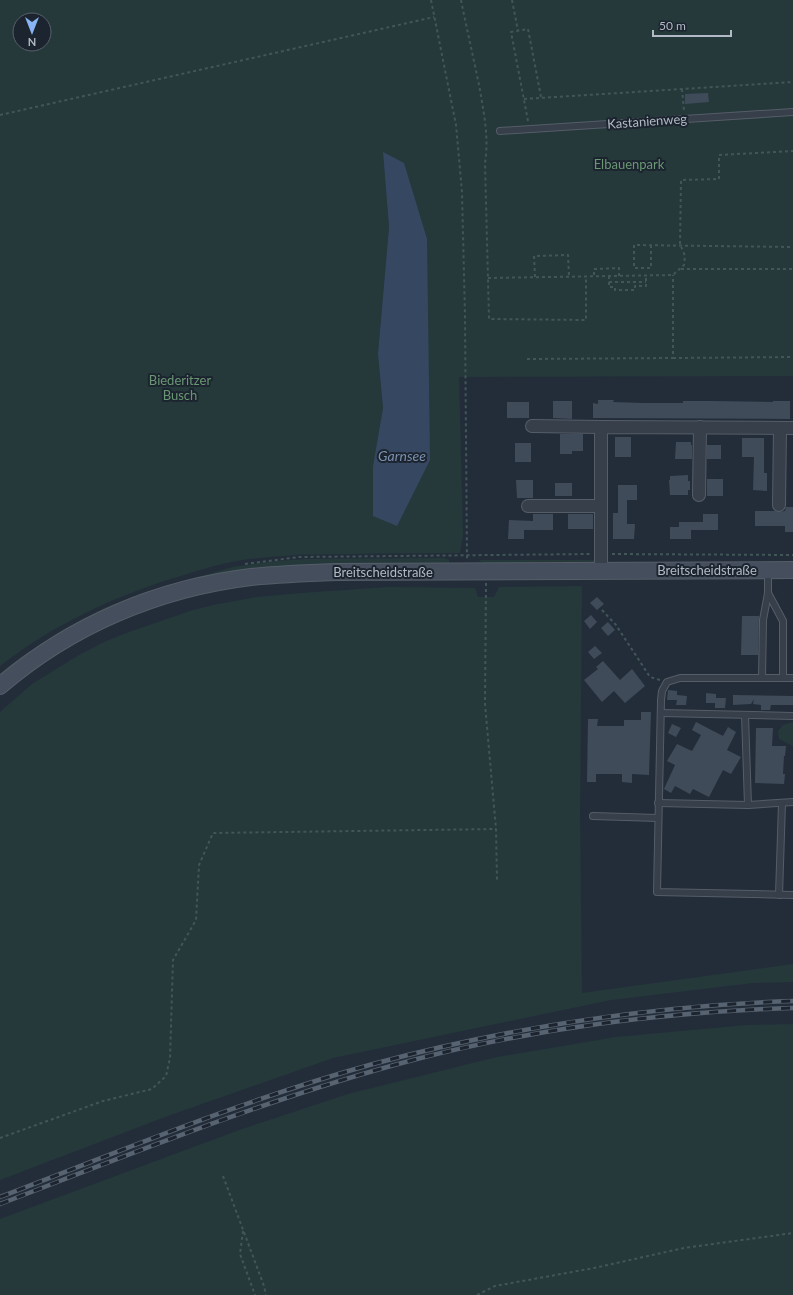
<svg xmlns="http://www.w3.org/2000/svg" width="793" height="1295" font-family="Lato,sans-serif">
<rect width="100%" height="100%" fill="#232d3a"/>
<g fill="#25393b" fill-rule="evenodd">
<path d="M 0,0 L 793,0 L 793,376 L 459,377 L 463,535 L 460,553 C 423,553 387,553 351,554 C 312,554 274,555 236,561 C 215,565 194,572 174,578 C 110,598 53,625 0,666 ZM 20,20 L 44,20 L 44,44 L 20,44 ZM 383,152 L 430,460 L 373,466 L 383,408 L 378,354 L 389,227 Z"/>
<path d="M 444,558 L 449,560 L 449,564 L 183,584 L 0,679 L 0,673 L 21,657 L 64,629 L 104,608 L 142,593 L 233,567 L 275,561 L 306,559 Z"/>
<path d="M 479,560 L 596,560 L 593,564 L 487,565 L 482,563 Z"/>
<path d="M 582,586 L 580,815 L 582,993 L 793,964 L 793,982 L 753,983 L 611,1000 L 333,1058 L 165,1117 L 0,1180 L 0,712 L 32,684 L 79,655 L 104,642 L 129,632 L 193,610 L 218,604 L 257,597 L 302,593 L 387,587 L 475,588 L 478,597 L 494,597 L 499,587 Z"/>
<path d="M 793,722 L 793,746 L 779,739 L 778,731 L 783,725 Z"/>
<path d="M 793,1024 L 793,1295 L 0,1295 L 0,1219 L 242,1129 L 348,1094 L 497,1057 L 616,1037 L 747,1025 Z"/>
</g>
<path fill="#364861" d="M 383,152 L 404,163 L 427,239 L 430,460 L 397,526 L 373,516 L 373,466 L 383,408 L 378,354 L 389,227 Z"/>
<g fill="#3f4b59">
<path d="M 708,93 L 709,102 L 685,104 L 685,94 Z"/>
<path d="M 598,400 L 614,400 L 613,402 L 642,403 L 683,403 L 683,401 L 711,401 L 773,402 L 773,401 L 790,401 L 790,419 L 593,418 L 593,403 L 598,404 Z"/>
<path d="M 553,401 L 572,401 L 572,419 L 553,418 Z"/>
<rect x="507" y="402" width="22" height="16"/>
<path d="M 560,434 L 583,434 L 583,451 L 572,451 L 572,454 L 560,454 Z"/>
<rect x="615" y="437" width="16" height="20"/>
<path d="M 742,438 L 764,438 L 764,473 L 767,473 L 767,491 L 753,490 L 754,457 L 742,457 Z"/>
<path d="M 676,442 L 691,442 L 691,445 L 692,445 L 692,459 L 675,459 Z"/>
<rect x="515" y="443" width="16" height="19"/>
<rect x="707" y="445" width="14" height="14"/>
<path d="M 688,475 L 688,481 L 690,481 L 690,490 L 688,490 L 688,495 L 670,495 L 669,480 L 670,480 L 670,476 Z"/>
<rect x="707" y="479" width="16" height="17"/>
<path d="M 516,480 L 533,480 L 533,498 L 517,498 Z"/>
<rect x="555" y="483" width="17" height="13"/>
<path d="M 618,485 L 637,485 L 637,500 L 627,500 L 627,524 L 635,524 L 634,539 L 613,539 L 613,513 L 618,513 Z"/>
<path d="M 786,507 L 793,507 L 793,532 L 785,532 L 785,526 L 755,526 L 755,511 L 775,511 L 779,512 L 785,511 Z"/>
<path d="M 533,514 L 553,514 L 553,530 L 524,530 L 524,539 L 508,539 L 509,520 L 533,521 Z"/>
<rect x="568" y="514" width="25" height="15"/>
<path d="M 703,514 L 718,514 L 718,530 L 691,530 L 691,539 L 670,539 L 670,527 L 679,527 L 679,522 L 703,522 Z"/>
<path d="M 597,597 L 604,604 L 597,610 L 590,603 Z"/>
<path d="M 591,615 L 597,622 L 590,629 L 584,621 Z"/>
<path d="M 742,616 L 759,616 L 758,655 L 741,655 Z"/>
<path d="M 608,622 L 615,630 L 608,636 L 601,628 Z"/>
<path d="M 595,646 L 602,653 L 594,659 L 588,652 Z"/>
<path d="M 603,661 L 620,680 L 632,669 L 645,686 L 625,703 L 614,691 L 602,702 L 584,680 L 598,669 L 596,667 Z"/>
<path d="M 668,690 L 677,691 L 677,695 L 687,696 L 686,705 L 676,705 L 677,700 L 667,700 Z"/>
<path d="M 706,693 L 716,694 L 716,698 L 726,698 L 725,708 L 715,708 L 715,703 L 706,703 Z"/>
<path d="M 733,695 L 793,696 L 793,705 L 771,705 L 770,710 L 761,710 L 761,705 L 753,704 L 754,699 L 751,704 L 733,705 Z"/>
<path d="M 641,712 L 651,712 L 649,775 L 632,774 L 632,783 L 622,782 L 622,774 L 596,774 L 596,782 L 587,782 L 588,719 L 598,719 L 597,726 L 624,726 L 624,720 L 641,720 Z"/>
<path d="M 696,722 L 723,736 L 728,727 L 736,732 L 727,750 L 741,757 L 731,774 L 723,770 L 709,797 L 693,789 L 690,794 L 675,786 L 671,793 L 664,789 L 675,765 L 667,761 L 677,744 L 692,751 L 701,735 L 692,730 Z"/>
<path d="M 672,724 L 681,728 L 676,737 L 668,733 Z"/>
<path d="M 756,728 L 773,728 L 772,746 L 786,746 L 785,756 L 784,756 L 783,774 L 785,774 L 784,784 L 755,783 Z"/>
</g>
<g fill="none" stroke-linecap="round" stroke-linejoin="round">
<defs>
<g id="lane">
<path d="M 500,131 L 793,112"/>
<path d="M 768,593 L 783,621 L 783,678"/>
<path d="M 762,678 L 763,620 L 768,593 L 768,571"/>
<path d="M 793,678 L 680,678 L 667,682 L 662,691 L 661,700 L 657,892 L 793,895"/>
<path d="M 661,713 L 793,716"/>
<path d="M 745,715 L 748,805"/>
<path d="M 658,803 L 748,805 L 793,802"/>
<path d="M 593,816 L 658,818"/>
<path d="M 779,895 L 782,803"/>
</g>
<g id="street">
<path d="M 532,426 L 601,427"/>
<path d="M 699,495 L 700,427"/>
<path d="M 779,505 L 780,428"/>
<path d="M 528,506 L 601,506"/>
<path d="M 601,570 L 601,427 L 793,428"/>
</g>
<path id="secondary" d="M 0,686 C 71,625 159,588 251,577 C 280,574 308,573 336,572 L 793,570"/>
</defs>
<use href="#lane" stroke="#555d68" stroke-width="8"/>
<use href="#street" stroke="#555d68" stroke-width="14"/>
<use href="#secondary" stroke="#555d68" stroke-width="18"/>
<g stroke="#425658" stroke-width="2" stroke-dasharray="3 3" stroke-linecap="butt">
<path d="M 431,0 L 456,125 L 462,192 L 465,316 L 467,560"/>
<path d="M 461,0 C 467,30 474,60 480,90 C 484,114 489,138 485,163 L 489,319 L 586,320 L 586,276"/>
<path d="M 512,0 L 518,31"/>
<path d="M 682,89 L 684,111"/>
<path d="M 524,99 L 793,82"/>
<path d="M 0,115 L 434,17"/>
<path d="M 528,121 L 511,32 L 528,29 L 541,97"/>
<path d="M 651,245 L 651,268 L 634,268 L 634,245 L 793,247"/>
<path d="M 681,269 L 793,269"/>
<path d="M 594,275 L 594,269 L 619,268 L 619,276"/>
<path d="M 609,276 L 609,287 L 615,287 L 615,290 L 635,290 L 635,286 L 646,286 L 646,276"/>
<path d="M 535,277 L 534,256 L 568,255 L 569,276"/>
<path d="M 488,278 L 673,275 L 684,265 L 685,256 L 680,244 L 681,180 L 719,179 L 719,155 L 793,151"/>
<path d="M 609,282 L 646,282"/>
<path d="M 673,358 L 793,357"/>
<path d="M 527,359 L 673,358 L 673,275"/>
<path d="M 612,554 L 793,555"/>
<path d="M 245,564 L 299,557 L 590,554"/>
<path d="M 486,583 L 485,704 L 496,829 L 497,880"/>
<path d="M 602,610 L 616,625 L 650,677 L 660,680"/>
<path d="M 0,1138 L 103,1101 L 152,1089 L 166,1076 L 170,1058 L 173,960 L 196,920 L 199,865 L 213,833 L 496,829"/>
<path d="M 223,1176 L 264,1286 L 266,1295"/>
<path d="M 243,1231 L 240,1254 L 255,1295"/>
<path d="M 477,1295 L 495,1286 L 594,1268 L 684,1248 L 793,1233"/>
</g>
<use href="#lane" stroke="#363f4a" stroke-width="6"/>
<use href="#street" stroke="#363f4a" stroke-width="12"/>
<use href="#secondary" stroke="#454e5d" stroke-width="16"/>
<defs>
<g id="rail">
<path d="M 0,1197 C 123,1150 246,1099 373,1064 C 511,1027 651,1006 793,1001"/>
<path d="M 0,1204 C 136,1152 272,1097 413,1060 C 537,1028 665,1012 793,1008"/>
</g>
</defs>
<use href="#rail" stroke="#586371" stroke-width="4.5"/>
<use href="#rail" stroke="#1c242f" stroke-width="3" stroke-dasharray="9" stroke-linecap="butt"/>
</g>
<g text-anchor="middle" dominant-baseline="central" stroke-width="4" stroke-linejoin="round" paint-order="stroke">
<g font-size="13" fill="#b2bac6" stroke="#1c242f">
<text transform="translate(647 121) rotate(-4)">Kastanienweg</text>
<text x="707" y="570">Breitscheidstraße</text>
<text x="383" y="572">Breitscheidstraße</text>
</g>
<g font-size="13" fill="#699773" stroke="#1c242f">
<text x="629" y="164">Elbauenpark</text>
<text x="180" y="380">Biederitzer<tspan x="180" dy="15">Busch</tspan></text>
</g>
<g font-size="14" font-style="italic" fill="#7a90ae" stroke="#1c242f">
<text x="402" y="455">Garnsee</text>
</g>
</g>
<g transform="translate(32 32) rotate(180)"><circle r="19" fill="#1c242f" stroke="#58606b"/>
<path d="M0-3L7 15L0 10L-7 15Z" fill="#88b3f5"/>
<text y="-6" font-size="11" font-weight="bold" text-anchor="middle" fill="#b2bac6">N</text>
</g>
<path d="M653 30v6h78v-6" fill="none" stroke="#b2bac6" stroke-width="2"/>
<text x="659" y="30" font-size="12" fill="#b2bac6" stroke="#1c242f" stroke-width="3" paint-order="stroke">50 m</text>
</svg>
